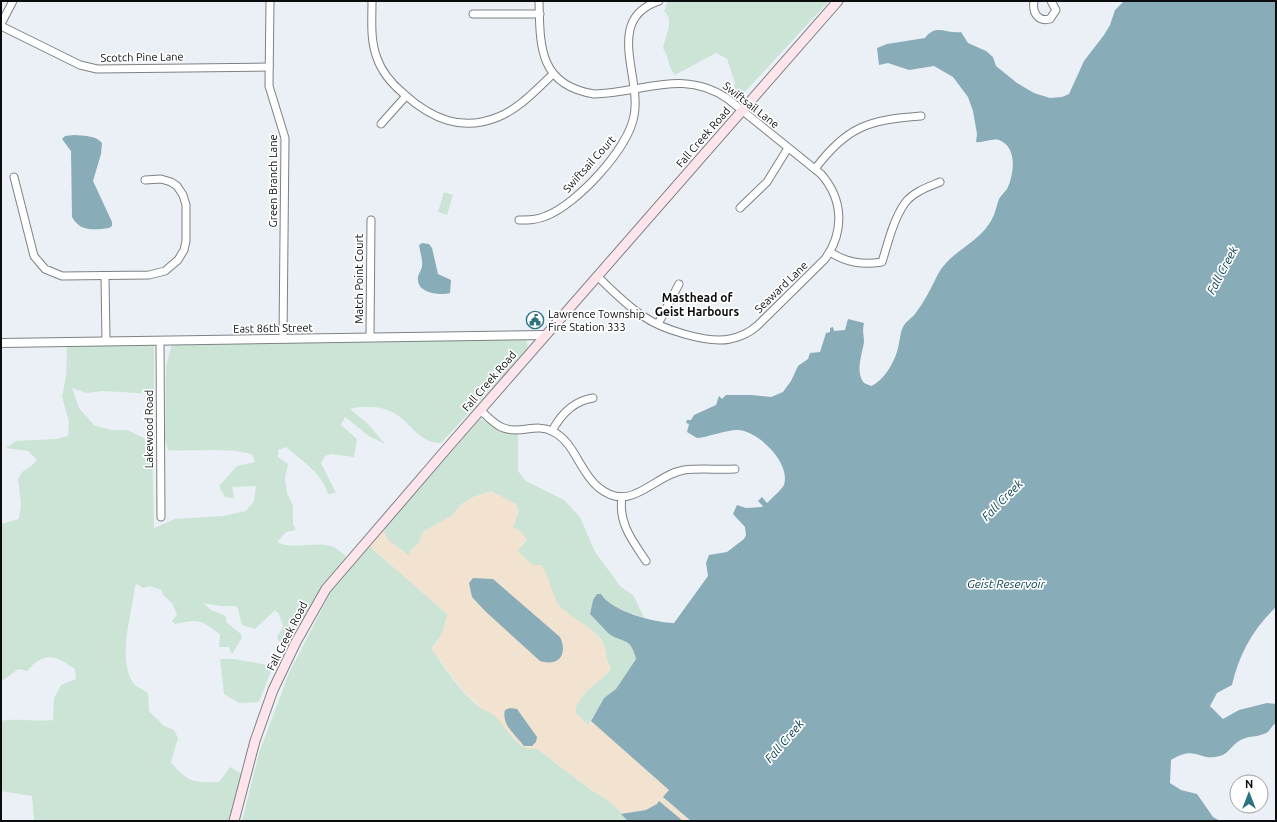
<svg xmlns="http://www.w3.org/2000/svg" width="1277" height="822" font-family="Ubuntu,sans-serif">
<rect width="100%" height="100%" fill="#eaf0f5"/>
<path fill="#f2e2d0" d="M 491,491 L 516,504 L 519,512 L 518,529 L 527,539 L 522,544 L 536,565 L 541,565 L 546,571 L 549,581 L 581,620 L 595,632 L 606,646 L 608,662 L 611,667 L 602,680 L 589,689 L 588,724 L 591,721 L 670,790 L 663,797 L 691,821 L 630,821 L 609,801 L 591,790 L 537,749 L 530,750 L 521,746 L 490,713 L 483,710 L 464,692 L 431,648 L 437,643 L 445,625 L 447,614 L 368,545 L 382,527 L 410,551 L 418,544 L 424,531 L 451,516 L 463,503 L 473,497 Z"/>
<g fill="#cce4d6">
<path d="M 668,1 L 829,1 L 742,95 L 734,88 L 735,83 L 727,59 L 716,53 L 675,75 C 668,67 669,57 663,48 C 665,36 675,21 664,11 Z"/>
<path d="M 444,192 L 453,195 L 447,215 L 438,212 Z"/>
<path d="M 526,339 L 528,347 L 521,356 L 441,443 C 422,444 413,427 400,417 C 386,406 366,405 350,409 L 368,424 L 385,444 L 369,436 L 345,417 L 341,425 L 357,439 L 354,457 L 331,454 L 325,456 L 321,463 L 336,493 L 328,494 C 322,473 302,461 286,447 L 278,450 L 278,457 L 288,464 L 285,478 L 287,493 L 293,506 L 293,524 L 296,530 L 286,532 L 277,542 C 293,551 315,540 333,547 C 338,549 342,553 346,556 L 319,594 L 291,646 L 282,645 L 277,638 L 283,626 L 279,614 L 275,610 L 255,629 L 242,625 L 237,606 L 221,606 L 203,603 L 211,610 L 226,616 L 226,622 L 241,634 L 242,638 L 232,654 L 229,647 L 219,647 L 220,634 C 199,619 200,619 175,624 L 172,621 L 177,615 L 172,603 L 164,596 L 161,590 L 150,586 L 143,588 L 137,584 L 135,586 C 132,614 117,658 133,683 C 136,687 144,690 148,693 L 149,711 L 164,726 L 174,730 L 178,738 L 171,762 C 187,782 194,783 219,782 L 230,767 L 242,774 L 231,821 L 34,821 L 32,796 L 1,791 L 1,721 C 18,718 36,722 53,720 L 54,698 L 61,685 L 76,679 L 75,669 C 56,655 44,651 27,671 L 18,669 L 1,682 L 1,524 L 19,519 L 21,504 L 18,479 L 22,472 L 31,466 L 37,460 L 28,451 L 6,448 L 16,441 L 57,439 L 68,436 L 69,422 L 62,397 L 66,376 L 67,345 L 154,343 L 154,394 L 103,391 L 87,393 L 72,388 L 79,408 L 95,426 L 112,430 L 127,430 L 152,442 L 154,528 L 175,519 L 223,516 L 246,511 L 254,501 L 256,486 L 232,487 L 234,498 L 225,497 L 219,486 L 237,466 L 255,462 L 252,454 C 224,447 196,452 168,450 L 165,439 L 166,366 L 172,344 Z"/>
<path d="M 480,419 L 505,430 L 518,433 L 518,471 L 526,481 L 564,500 L 580,517 L 595,552 L 621,587 L 634,596 L 644,618 L 620,609 L 596,597 L 593,600 L 590,614 C 596,620 602,627 608,632 C 622,644 630,635 636,659 L 616,689 L 604,698 L 588,725 L 576,713 L 576,707 C 579,701 583,695 588,690 C 596,682 606,678 611,667 C 604,658 608,647 600,638 C 590,625 563,614 557,602 C 550,590 550,576 541,565 L 532,565 L 518,551 L 527,539 L 518,529 L 513,527 L 519,512 L 516,504 L 491,491 L 473,497 L 463,503 L 451,516 L 424,531 L 418,544 L 410,551 L 409,555 L 388,540 L 382,527 Z"/>
<path d="M 368,545 L 447,614 C 445,627 441,639 431,648 C 446,669 461,694 482,709 C 485,711 488,711 491,713 C 507,725 514,751 537,749 L 591,790 L 609,801 L 630,821 L 242,821 L 259,753 L 289,673 L 336,582 Z"/>
<path d="M 220,659 L 234,659 L 273,666 L 259,702 L 239,703 L 224,694 Z"/>
</g>
<g fill="#89acb9">
<path d="M 1124,1 L 1276,1 L 1276,607 C 1253,629 1239,654 1232,685 L 1217,693 L 1210,706 L 1223,719 L 1239,710 L 1267,703 L 1276,704 L 1276,723 C 1272,725 1271,729 1268,732 C 1259,738 1247,735 1239,741 C 1232,745 1228,754 1220,756 C 1198,762 1197,744 1171,760 L 1170,783 L 1181,790 L 1197,794 L 1213,817 L 1220,821 L 691,821 L 663,797 L 669,790 L 591,721 L 604,698 L 616,689 L 636,659 C 630,635 622,644 608,633 C 602,627 596,620 590,614 L 593,600 L 597,594 L 601,594 C 611,611 655,623 674,623 L 708,576 L 706,563 L 709,555 L 727,552 L 744,539 L 746,535 L 745,527 L 733,514 L 737,505 L 746,508 L 762,507 L 763,506 L 758,501 L 762,497 L 767,503 C 771,499 782,489 784,485 C 791,463 759,432 739,430 C 728,429 709,437 697,438 L 687,432 L 689,424 L 686,423 L 687,420 L 691,420 L 694,415 L 716,405 L 719,396 L 722,399 L 726,395 L 751,395 L 771,397 L 783,392 L 791,381 L 798,366 L 808,359 L 810,353 L 820,352 L 826,333 L 830,332 L 830,328 L 833,327 L 834,331 L 845,330 L 848,319 L 864,323 C 862,332 864,334 864,342 C 862,355 855,372 864,383 L 871,386 C 884,381 895,361 898,348 C 900,341 900,333 903,327 C 905,322 912,318 915,314 C 925,301 931,288 938,274 C 950,252 975,245 989,224 C 995,216 996,207 999,199 C 1001,195 1005,192 1007,189 C 1014,175 1018,147 999,140 C 991,138 984,143 976,142 L 977,134 L 973,111 L 968,97 L 953,77 L 934,66 L 909,70 L 888,63 L 879,65 L 877,48 L 887,44 L 925,38 C 936,23 946,34 961,32 L 968,43 L 986,51 L 993,57 L 996,66 L 1017,83 L 1034,93 L 1050,98 L 1062,97 L 1069,94 L 1084,61 L 1104,35 L 1110,25 L 1115,10 Z"/>
<path d="M 74,135 C 83,136 96,135 102,143 L 101,154 L 93,181 L 112,222 L 112,226 L 109,228 C 94,230 80,232 72,217 L 71,151 L 62,139 L 65,136 Z"/>
<path d="M 422,243 L 429,244 L 432,248 L 438,274 L 451,280 L 450,293 C 440,296 418,293 418,280 C 417,276 421,271 422,267 C 423,260 420,252 419,245 Z"/>
<path d="M 473,578 L 493,579 L 560,637 C 568,654 559,667 540,661 L 485,611 L 472,597 L 469,583 Z"/>
<path d="M 510,708 L 517,709 L 537,737 L 536,742 L 532,746 L 524,746 C 516,735 501,725 505,710 Z"/>
<path d="M 659,801 L 683,821 L 628,821 L 621,814 L 646,810 L 657,804 Z"/>
</g>
<g fill="none" stroke-linecap="round" stroke-linejoin="round">
<defs>
<g id="minor">
<path d="M 270,1 L 269,86 L 285,138 L 283,338"/>
<path d="M 372,1 C 372,20 370,40 377,58 C 382,73 392,84 404,94 C 432,119 462,132 498,117 C 519,109 537,89 553,74"/>
<path d="M 539,1 C 540,47 539,85 594,94 C 643,93 683,68 728,99 L 821,174 C 843,199 845,231 825,259 L 757,326 C 749,333 740,337 730,339 C 708,344 661,329 643,316 C 626,305 612,290 597,276"/>
<path d="M 1034,1 C 1032,13 1038,22 1050,19 L 1056,10 L 1051,1"/>
<path d="M 473,14 L 540,14"/>
<path d="M 1,24 L 13,1"/>
<path d="M 1,26 L 80,65 L 97,69 L 269,67"/>
<path d="M 381,124 L 406,96"/>
<path d="M 815,169 C 847,126 869,120 921,116"/>
<path d="M 14,177 L 34,256 L 45,269 L 62,276 L 149,275 L 165,271 L 178,260 L 184,250 L 186,241 L 186,205 L 183,195 L 177,186 L 171,182 L 161,179 L 145,180"/>
<path d="M 740,208 L 767,182 L 788,148"/>
<path d="M 519,220 C 529,220 537,220 546,216 C 577,204 628,149 634,116 C 642,77 604,19 659,1"/>
<path d="M 830,252 C 847,263 863,265 882,262 C 888,243 893,220 905,203 C 913,192 928,187 940,182"/>
<path d="M 105,276 L 106,341"/>
<path d="M 658,324 L 679,284"/>
<path d="M 370,337 L 371,220"/>
<path d="M 160,341 L 161,517"/>
<path d="M 480,410 C 487,416 493,423 501,427 C 518,435 536,423 552,431 C 575,442 579,471 598,487 C 631,515 653,475 684,470 C 700,468 719,470 735,469"/>
<path d="M 552,431 C 561,414 573,401 593,398"/>
<path d="M 622,497 C 618,523 632,540 646,561"/>
</g>
<path id="tertiary" d="M 1,343 L 545,335"/>
<path id="secondary" d="M 234,821 L 255,741 L 273,690 L 296,642 L 326,589 L 449,446 L 838,1"/>
</defs>
<use href="#minor" stroke="#7d8286" stroke-width="9"/>
<use href="#tertiary" stroke="#7d8286" stroke-width="10"/>
<use href="#secondary" stroke="#7d8286" stroke-width="11"/>
<use href="#minor" stroke="#fff" stroke-width="7"/>
<use href="#tertiary" stroke="#fff" stroke-width="8"/>
<use href="#secondary" stroke="#fee4eb" stroke-width="9"/>
</g>
<defs>
<symbol id="civic-ring" viewBox="-11 -11 22 22"><circle r="9.5" fill="#fff" stroke="#2c737f" stroke-width="1.5"/><path d="M-.6-6.5H3V-4.5H.6V-3L4-1V1h2V6H-6V1h2V-1L-.6-3ZM-1.2 2.5V6h2.4V2.5Z" fill="#2c737f"/></symbol>
</defs>
<g fill-rule="evenodd">
<use href="#civic-ring" x="525" y="310" width="20" height="20"/>
</g>
<g text-anchor="middle" dominant-baseline="central" stroke-width="3.5" stroke-linejoin="round" paint-order="stroke">
<g font-size="11" fill="#0a0c0e" stroke="#fff">
<text transform="translate(142 57) rotate(-1)">Scotch Pine Lane</text>
<text transform="translate(751 105) rotate(38)">Swiftsail Lane</text>
<text transform="translate(703 137) rotate(-49)">Fall Creek Road</text>
<text transform="translate(589 164) rotate(-48)">Swiftsail Court</text>
<text transform="translate(273 181) rotate(-90)">Green Branch Lane</text>
<text transform="translate(359 279) rotate(-90)">Match Point Court</text>
<text transform="translate(781 287) rotate(-44)">Seaward Lane</text>
<text transform="translate(273 328) rotate(-1)">East 86th Street</text>
<text transform="translate(489 381) rotate(-49)">Fall Creek Road</text>
<text transform="translate(149 429) rotate(-90)">Lakewood Road</text>
<text transform="translate(287 636) rotate(-63)">Fall Creek Road</text>
</g>
<g font-size="11" fill="#0a0c0e" stroke="#fff" text-anchor="start">
<text x="548" y="314">Lawrence Township<tspan x="548" dy="13">Fire Station 333</tspan></text>
</g>
<g font-size="12" font-style="italic" fill="#0a404f" stroke="#fff">
<text transform="translate(1222 270) rotate(-62)">Fall Creek</text>
<text transform="translate(1002 500) rotate(-45)">Fall Creek</text>
<text x="1006" y="583">Geist Reservoir</text>
<text transform="translate(784 741) rotate(-49)">Fall Creek</text>
</g>
<g font-size="12" font-weight="bold" fill="#0a0c0e" stroke="#fff">
<text x="697" y="297">Masthead of<tspan x="697" dy="14">Geist Harbours</tspan></text>
</g>
</g>
<rect width="1277" height="822" fill="none" stroke="#0a0c0e" stroke-width="4"/>
<g transform="translate(1249 794)"><circle r="19" fill="#ffffff" stroke="#9d9e9f"/>
<path d="M0-3L7 15L0 10L-7 15Z" fill="#2c737f"/>
<text y="-6" font-size="11" font-weight="bold" text-anchor="middle" fill="#0a0c0e">N</text>
</g>
</svg>
